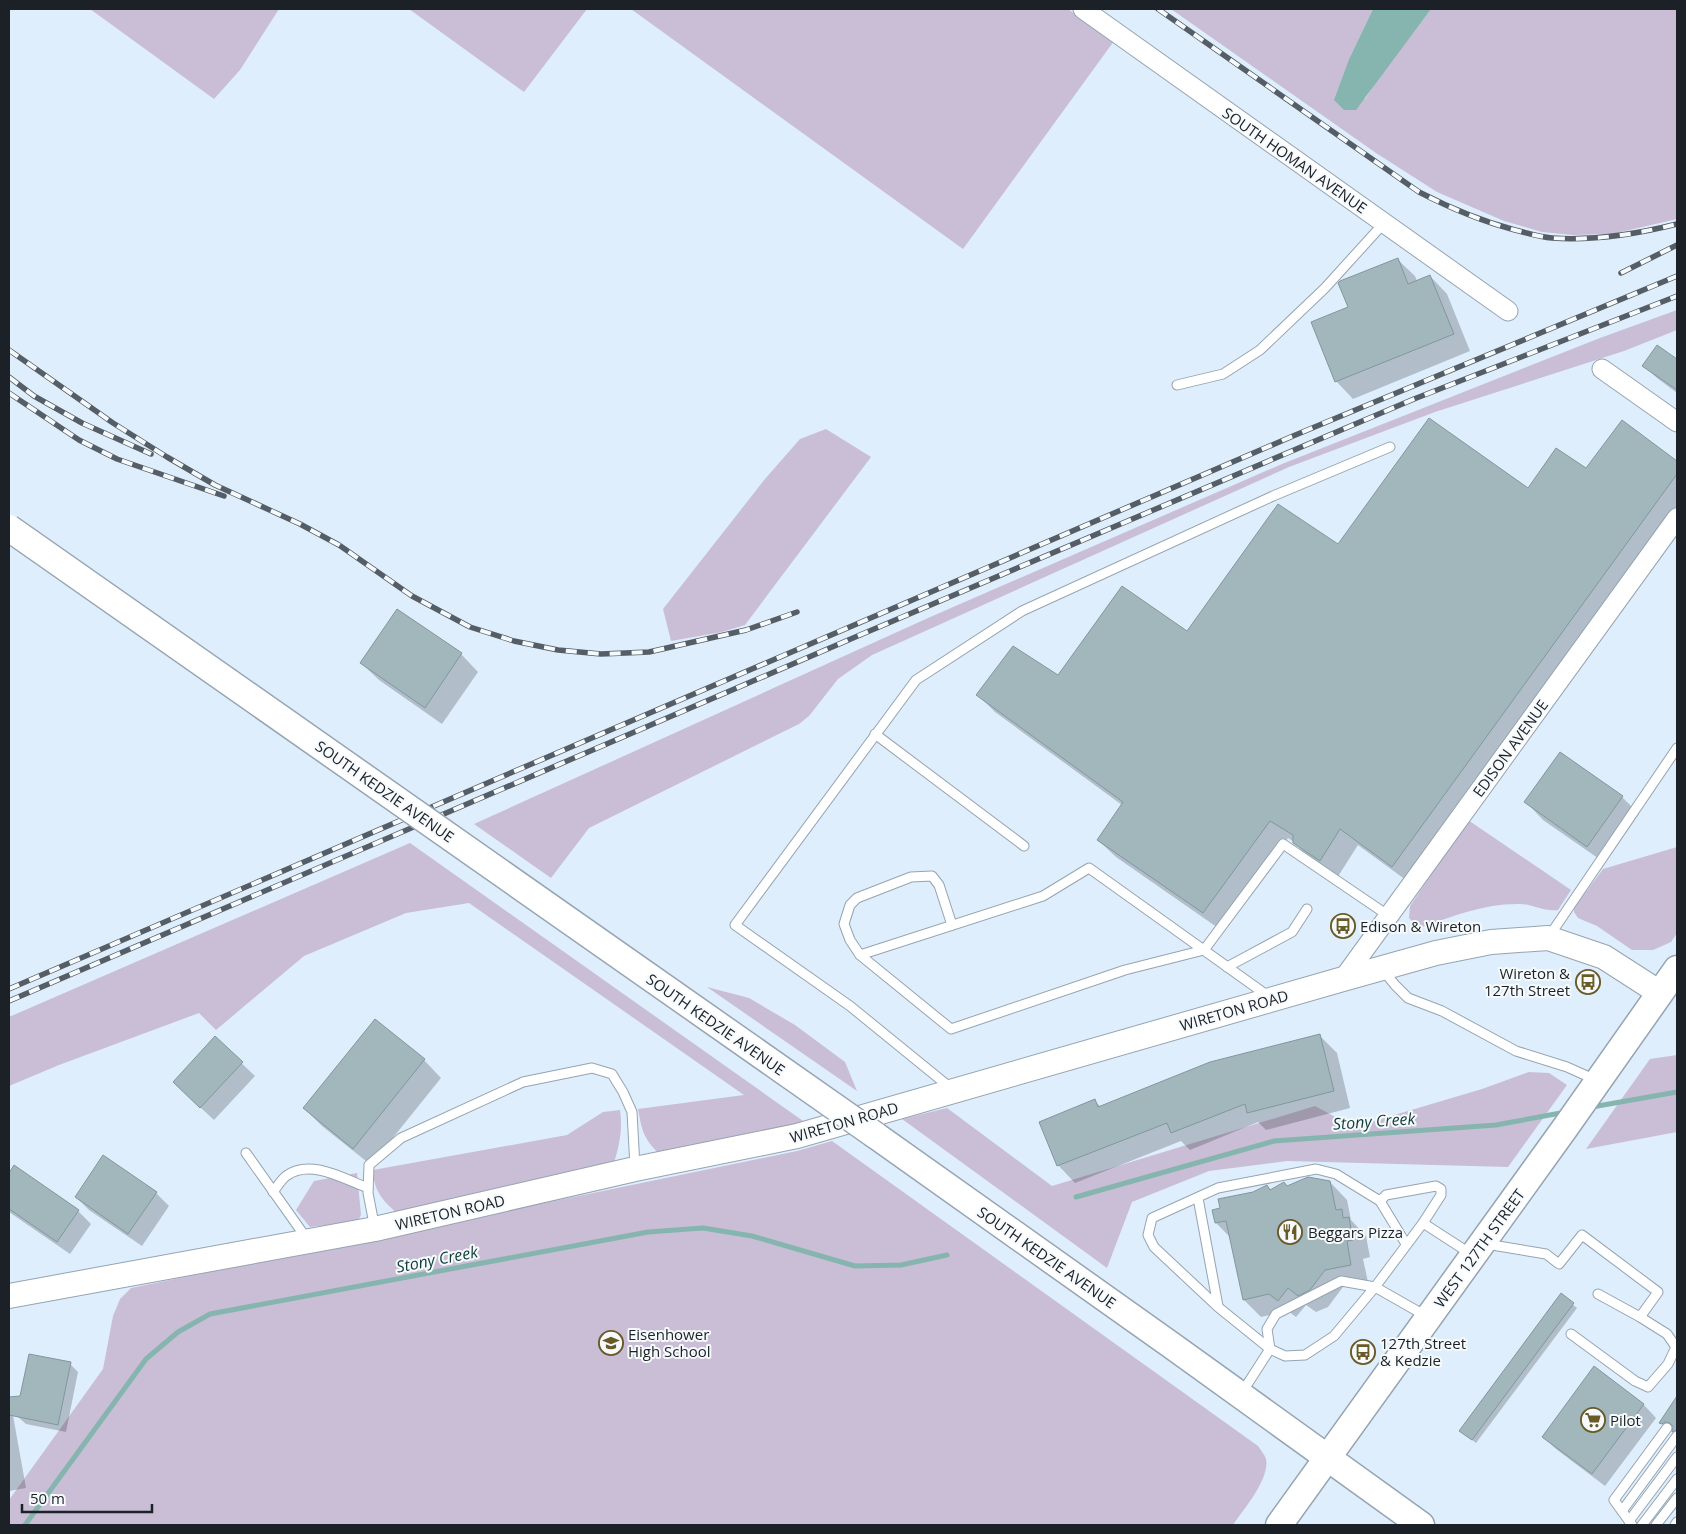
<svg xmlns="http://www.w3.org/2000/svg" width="1686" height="1534" font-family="'Open Sans',sans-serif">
<rect width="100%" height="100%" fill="#deeefd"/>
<g fill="#c9bed6">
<path d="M 90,9 L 279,9 L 240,70 L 214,99 Z"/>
<path d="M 409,9 L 587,9 L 524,92 Z"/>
<path d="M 631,9 L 1068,9 L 1114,41 L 963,249 Z"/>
<path d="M 1171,9 L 1373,9 L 1350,57 L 1365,99 L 1381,74 L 1431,9 L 1677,9 L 1677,219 L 1612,234 L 1573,235 L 1542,232 L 1504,221 L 1437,192 L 1376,153 Z"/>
<path d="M 1677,310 L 1677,330 L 1624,351 L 1435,412 L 1289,467 L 872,655 L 838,679 L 809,716 L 799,724 L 589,828 L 551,878 L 474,824 L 928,618 L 1282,464 L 1600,338 Z"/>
<path d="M 826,429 L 871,457 L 745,625 L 722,632 L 671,641 L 663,609 L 765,479 L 800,439 Z"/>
<path d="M 1468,820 L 1571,890 L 1558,910 C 1544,912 1533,904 1520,904 C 1487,903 1453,916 1422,927 L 1415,924 L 1409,918 L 1410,906 Z"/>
<path d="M 410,843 L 806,1123 L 659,1154 C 643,1137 642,1131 638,1109 L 744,1095 L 469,903 L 406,913 L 304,956 L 216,1030 L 199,1013 L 59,1065 L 9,1086 L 9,1017 Z"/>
<path d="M 1677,847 L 1677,933 L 1671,942 L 1653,950 L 1632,950 L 1597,926 L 1578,918 L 1574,912 L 1574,908 L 1603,869 Z"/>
<path d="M 707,987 L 749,998 L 795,1025 L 845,1062 L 857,1091 Z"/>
<path d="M 1677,1055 L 1677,1132 L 1586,1149 L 1650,1059 Z"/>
<path d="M 1529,1072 L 1549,1073 L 1567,1085 L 1508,1167 L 1287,1161 L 1209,1171 L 1132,1202 L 1107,1268 L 902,1119 L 947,1108 L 1052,1186 L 1315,1106 L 1354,1127 L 1482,1089 Z"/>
<path d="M 620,1110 C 623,1130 619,1147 613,1166 L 401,1216 C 385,1204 373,1191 373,1170 L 567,1135 L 603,1112 Z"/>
<path d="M 832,1141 L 1258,1446 C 1260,1449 1265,1455 1266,1459 C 1270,1479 1244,1509 1233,1525 L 9,1525 L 9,1500 L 103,1369 L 113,1316 L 120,1299 L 131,1288 L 797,1151 Z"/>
<path d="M 357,1173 L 361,1215 L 359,1219 L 353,1222 L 310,1227 L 296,1210 L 314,1181 Z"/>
</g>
<path fill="#85b5ae" d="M 1373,9 L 1431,9 L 1356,110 L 1344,110 L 1334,100 L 1350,57 Z"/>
<g fill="#0003">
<path d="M 1397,259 L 1415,276 L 1417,281 L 1430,276 L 1447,294 L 1470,351 L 1353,399 L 1336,381 L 1350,308 Z"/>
<path d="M 1657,347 L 1677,361 L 1677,393 L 1657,378 L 1644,366 Z"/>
<path d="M 1622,422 L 1677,462 L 1677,515 L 1410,883 L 1358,845 L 1337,878 L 1312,861 L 1294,842 L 1288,838 L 1221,930 L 1116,857 L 1098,840 L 1122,805 L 995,712 L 978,695 L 1059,676 L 1188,633 L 1339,546 L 1529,489 L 1586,470 Z"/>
<path d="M 461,654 L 478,672 L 442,724 L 379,680 L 361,663 Z"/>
<path d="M 1622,797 L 1639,814 L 1605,863 L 1543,820 L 1526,802 Z"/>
<path d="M 1319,1035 L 1337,1053 L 1350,1108 L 1266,1130 L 1258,1122 L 1190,1150 L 1181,1141 L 1075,1183 L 1058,1165 L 1095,1101 L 1101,1107 Z"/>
<path d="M 215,1038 L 255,1076 L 214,1120 L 187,1095 Z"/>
<path d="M 424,1060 L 441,1078 L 371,1165 L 322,1126 L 304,1108 Z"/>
<path d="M 103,1157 L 156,1193 L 169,1206 L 142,1246 L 89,1210 L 76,1197 Z"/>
<path d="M 15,1167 L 78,1211 L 91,1224 L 70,1254 L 9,1212 L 9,1176 Z"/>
<path d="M 1330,1182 L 1347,1200 L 1351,1220 L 1366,1236 L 1370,1257 L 1363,1259 L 1368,1282 L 1343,1287 L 1328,1307 L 1316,1312 L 1306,1305 L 1296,1317 L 1288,1311 L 1261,1317 L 1244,1300 L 1231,1238 L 1216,1223 L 1221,1209 L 1267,1186 L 1271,1190 Z"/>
<path d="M 1561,1295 L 1577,1308 L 1476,1443 L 1464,1434 Z"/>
<path d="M 70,1364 L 78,1372 L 66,1432 L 26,1424 L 17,1416 Z"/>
<path d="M 1595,1368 L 1644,1405 L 1656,1418 L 1605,1486 L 1556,1449 L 1543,1437 Z"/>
<path d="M 9,1393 L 26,1488 L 9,1491 Z"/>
<path d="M 1671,1408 L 1677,1412 L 1677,1435 L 1673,1431 L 1674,1426 L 1664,1426 L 1661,1422 Z"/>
</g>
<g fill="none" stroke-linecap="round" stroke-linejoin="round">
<g stroke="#85b5ae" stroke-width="5">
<path d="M 1592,1107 L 1677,1092"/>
<path d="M 1076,1197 L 1274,1141 L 1496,1125 L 1566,1112"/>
<path d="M 25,1525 L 146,1359 L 178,1332 L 210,1314 L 648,1232 L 703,1228 L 752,1236 L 855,1266 L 901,1265 L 947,1255"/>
</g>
</g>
<g fill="#a1b7bc" stroke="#82979d">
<path d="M 1398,258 L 1408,284 L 1430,275 L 1454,334 L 1335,382 L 1311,322 L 1348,307 L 1338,283 L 1340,281 Z"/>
<path d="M 1657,345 L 1677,359 L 1677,390 L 1642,366 Z"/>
<path d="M 1429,418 L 1528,488 L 1556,448 L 1586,468 L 1622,420 L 1677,461 L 1677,474 L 1392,867 L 1340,829 L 1320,861 L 1293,843 L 1293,835 L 1270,821 L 1203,913 L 1097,840 L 1123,802 L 976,695 L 1013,646 L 1058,675 L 1122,586 L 1187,631 L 1278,504 L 1338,544 Z"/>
<path d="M 397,609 L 462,653 L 425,708 L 360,663 Z"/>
<path d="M 1560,752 L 1623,796 L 1587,847 L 1524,802 Z"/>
<path d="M 375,1019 L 425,1059 L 353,1149 L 303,1108 Z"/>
<path d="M 1320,1034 L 1334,1091 L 1247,1113 L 1245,1104 L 1171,1133 L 1167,1123 L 1057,1166 L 1039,1122 L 1095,1099 L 1098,1107 L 1210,1062 Z"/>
<path d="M 215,1036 L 243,1062 L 200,1108 L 173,1082 Z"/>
<path d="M 103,1155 L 157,1192 L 128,1234 L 75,1197 Z"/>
<path d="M 14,1165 L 79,1210 L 57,1242 L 9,1209 L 9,1173 Z"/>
<path d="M 1308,1177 L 1330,1181 L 1336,1210 L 1342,1209 L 1343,1218 L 1349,1217 L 1353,1240 L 1347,1241 L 1351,1265 L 1325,1270 L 1310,1290 L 1298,1296 L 1288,1288 L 1278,1301 L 1269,1294 L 1243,1300 L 1226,1221 L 1215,1223 L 1212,1210 L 1220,1208 L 1218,1199 L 1253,1192 L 1267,1185 L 1270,1190 L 1284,1182 L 1287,1186 Z"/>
<path d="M 1561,1293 L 1574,1303 L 1472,1440 L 1459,1431 Z"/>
<path d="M 29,1354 L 71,1362 L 58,1425 L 9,1415 L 9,1397 L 20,1396 Z"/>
<path d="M 1594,1366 L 1644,1404 L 1592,1474 L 1542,1437 Z"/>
<path d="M 1677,1396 L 1677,1430 L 1672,1432 L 1673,1426 L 1670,1423 L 1665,1422 L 1662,1424 L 1659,1423 Z"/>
</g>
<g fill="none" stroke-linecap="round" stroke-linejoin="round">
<defs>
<g id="service">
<path d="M 1177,385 L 1223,374 L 1260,350 L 1325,288 L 1384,223"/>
<path d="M 875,734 L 1024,846"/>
<path d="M 1548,938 L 1677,748"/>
<path d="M 860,955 L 850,940 L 844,924 L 850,905 L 857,898 L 911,877 L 932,876 L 939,885 L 952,925"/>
<path d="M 1227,967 L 1292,932 L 1307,909"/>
<path d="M 1382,969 L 1395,985 L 1408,998 L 1442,1011 L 1516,1051 L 1567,1067 L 1596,1080"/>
<path d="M 1268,996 C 1209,954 1149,911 1089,868 L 1043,896 L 860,955 L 951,1029 L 1125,970 L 1204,950 L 1283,844 L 1389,916"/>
<path d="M 952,1089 L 850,1006 L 735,925 L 916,680 L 1022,611 L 1273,496 L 1390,447"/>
<path d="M 246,1153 L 307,1239"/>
<path d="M 273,1192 C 277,1187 281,1180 286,1176 C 310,1158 344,1179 368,1188"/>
<path d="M 1198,1198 L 1218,1306"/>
<path d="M 1380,1201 L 1386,1195 L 1436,1186 L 1441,1189 L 1441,1195 L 1423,1223 L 1375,1287 L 1334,1336 L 1305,1355 L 1285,1356 L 1270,1349 L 1218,1307 L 1154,1247 L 1148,1235 L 1152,1218 L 1218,1188 L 1316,1169 L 1336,1174 L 1380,1201 L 1406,1244"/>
<path d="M 1423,1223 L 1471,1254"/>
<path d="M 375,1229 L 368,1193 L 369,1165 L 401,1138 L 523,1082 L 592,1068 L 612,1074 L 623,1092 L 632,1112 L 635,1167"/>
<path d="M 1486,1244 L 1546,1254 L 1559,1264 L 1582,1235 L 1658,1292 L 1640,1317 L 1598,1294"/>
<path d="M 1571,1334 L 1635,1381 L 1648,1387 L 1668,1364 L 1676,1347 L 1667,1334 L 1640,1317"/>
<path d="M 1241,1394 L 1270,1349 L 1267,1329 L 1276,1314 L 1341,1281 L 1375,1287 L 1426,1316"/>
<path d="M 1622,1511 L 1677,1436"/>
<path d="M 1629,1521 L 1677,1457"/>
<path d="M 1632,1525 L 1614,1500 L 1667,1428"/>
<path d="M 1642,1525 L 1677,1479"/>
<path d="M 1656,1525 L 1677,1498"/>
<path d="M 1675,1525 L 1677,1522"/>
</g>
<g id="minor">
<path d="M 1083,9 L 1508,311"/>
<path d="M 1602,369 L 1677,422"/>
<path d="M 1343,979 L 1677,518"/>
</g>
<path id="tertiary" d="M 9,1296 L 375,1229 L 635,1169 L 797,1136 L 1343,979 L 1436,953 L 1491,942 L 1548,938 L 1604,957 L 1660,993"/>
<g id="secondary">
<path d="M 875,1135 L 1171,1345 L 1421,1525"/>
<path d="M 1279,1525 L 1565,1128 L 1677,969"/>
</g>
</defs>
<use href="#service" stroke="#95a4b2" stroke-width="11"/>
<use href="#minor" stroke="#95a4b2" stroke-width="21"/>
<use href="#tertiary" stroke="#95a4b2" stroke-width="26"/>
<use href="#secondary" stroke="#95a4b2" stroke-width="29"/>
<use href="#service" stroke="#fff" stroke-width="9"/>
<use href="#minor" stroke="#fff" stroke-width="19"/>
<use href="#tertiary" stroke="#fff" stroke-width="24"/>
<use href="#secondary" stroke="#fff" stroke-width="26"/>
<defs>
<g id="rail">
<path d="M 1158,9 L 1419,192 C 1450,208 1481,221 1515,230 C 1527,233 1540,237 1552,238 C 1594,241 1637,234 1677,224"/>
<path d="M 1621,273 L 1677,245"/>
<path d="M 9,350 L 113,423 L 167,457 L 215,485 L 300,524 L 339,545 L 412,596 L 470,627 L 514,641 L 558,650 L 601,654 L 649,652 L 746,630 L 797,612"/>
<path d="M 9,377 L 34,396 L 82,423 L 151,454"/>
<path d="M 9,393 L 79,440 L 117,459 L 224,496"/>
<path d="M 9,989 L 1293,436 L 1677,276"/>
<path d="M 9,1001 L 853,638 L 1414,399 L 1677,296"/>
</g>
</defs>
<use href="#rail" stroke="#555e66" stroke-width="5.5"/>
<use href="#rail" stroke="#f6fafd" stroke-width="4" stroke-dasharray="11" stroke-linecap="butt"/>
<defs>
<path id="secondary-bridge" d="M 9,528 L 875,1135"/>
</defs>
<use href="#secondary-bridge" stroke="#95a4b2" stroke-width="29" stroke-linecap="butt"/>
<use href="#secondary-bridge" stroke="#fff" stroke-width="26"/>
</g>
<defs>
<symbol id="bus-ring" viewBox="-11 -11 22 22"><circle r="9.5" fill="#f6fafd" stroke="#695a27" stroke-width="1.5"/><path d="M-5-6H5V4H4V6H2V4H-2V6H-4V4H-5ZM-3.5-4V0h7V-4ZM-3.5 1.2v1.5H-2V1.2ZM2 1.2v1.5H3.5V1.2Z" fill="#695a27"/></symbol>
<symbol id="restaurant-ring" viewBox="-11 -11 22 22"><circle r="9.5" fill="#f6fafd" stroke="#695a27" stroke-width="1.5"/><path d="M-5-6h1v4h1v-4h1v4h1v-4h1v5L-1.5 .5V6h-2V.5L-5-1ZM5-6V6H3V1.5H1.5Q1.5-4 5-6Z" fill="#695a27"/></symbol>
<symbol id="school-ring" viewBox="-11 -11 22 22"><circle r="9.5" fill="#f6fafd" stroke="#695a27" stroke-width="1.5"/><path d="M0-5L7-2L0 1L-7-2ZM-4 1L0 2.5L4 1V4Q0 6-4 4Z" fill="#695a27"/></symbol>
<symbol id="supermarket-ring" viewBox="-11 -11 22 22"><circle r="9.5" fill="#f6fafd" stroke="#695a27" stroke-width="1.5"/><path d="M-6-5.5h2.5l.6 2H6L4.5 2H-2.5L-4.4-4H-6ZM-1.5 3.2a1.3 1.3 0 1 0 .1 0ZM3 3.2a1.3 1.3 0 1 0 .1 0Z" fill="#695a27"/></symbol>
</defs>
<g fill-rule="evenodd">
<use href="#bus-ring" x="1329" y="912" width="28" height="28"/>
<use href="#bus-ring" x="1574" y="968" width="28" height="28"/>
<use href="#restaurant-ring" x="1276" y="1218" width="28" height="28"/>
<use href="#school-ring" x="597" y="1329" width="28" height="28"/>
<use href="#bus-ring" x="1349" y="1338" width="28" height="28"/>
<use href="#supermarket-ring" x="1579" y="1406" width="28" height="28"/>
</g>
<g text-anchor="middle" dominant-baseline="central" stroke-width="4" stroke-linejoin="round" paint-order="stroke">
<g font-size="15" fill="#1b2126" stroke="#f6fafd">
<text transform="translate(1295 160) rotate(35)">SOUTH HOMAN AVENUE</text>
<text transform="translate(1510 748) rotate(-54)">EDISON AVENUE</text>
<text transform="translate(385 791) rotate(35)">SOUTH KEDZIE AVENUE</text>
<text transform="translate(1234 1010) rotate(-16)">WIRETON ROAD</text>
<text transform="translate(716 1024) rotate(35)">SOUTH KEDZIE AVENUE</text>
<text transform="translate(844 1122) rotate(-16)">WIRETON ROAD</text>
<text transform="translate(450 1212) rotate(-13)">WIRETON ROAD</text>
<text transform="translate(1479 1248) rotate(-54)">WEST 127TH STREET</text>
<text transform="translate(1047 1257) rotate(35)">SOUTH KEDZIE AVENUE</text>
</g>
<g font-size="15" fill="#1b2126" stroke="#f6fafd" text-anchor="start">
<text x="1360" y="926">Edison &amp; Wireton</text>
<text x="1570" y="973" text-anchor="end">Wireton &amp;<tspan x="1570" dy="17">127th Street</tspan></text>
<text x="1308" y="1232">Beggars Pizza</text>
<text x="628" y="1334">Eisenhower<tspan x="628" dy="17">High School</tspan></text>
<text x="1380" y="1343">127th Street<tspan x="1380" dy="17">&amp; Kedzie</tspan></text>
<text x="1610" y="1420">Pilot</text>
</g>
<g font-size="16" font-style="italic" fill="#0f3c37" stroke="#f6fafd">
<text transform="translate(1374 1121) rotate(-4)">Stony Creek</text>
<text transform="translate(437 1259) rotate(-11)">Stony Creek</text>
</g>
</g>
<rect width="1686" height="1534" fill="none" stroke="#1b2126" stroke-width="20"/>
<path d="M22 1504v8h130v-8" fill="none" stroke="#1b2126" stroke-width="2.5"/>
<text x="30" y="1504" font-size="15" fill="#1b2126" stroke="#f6fafd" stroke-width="4" paint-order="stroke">50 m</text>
</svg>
